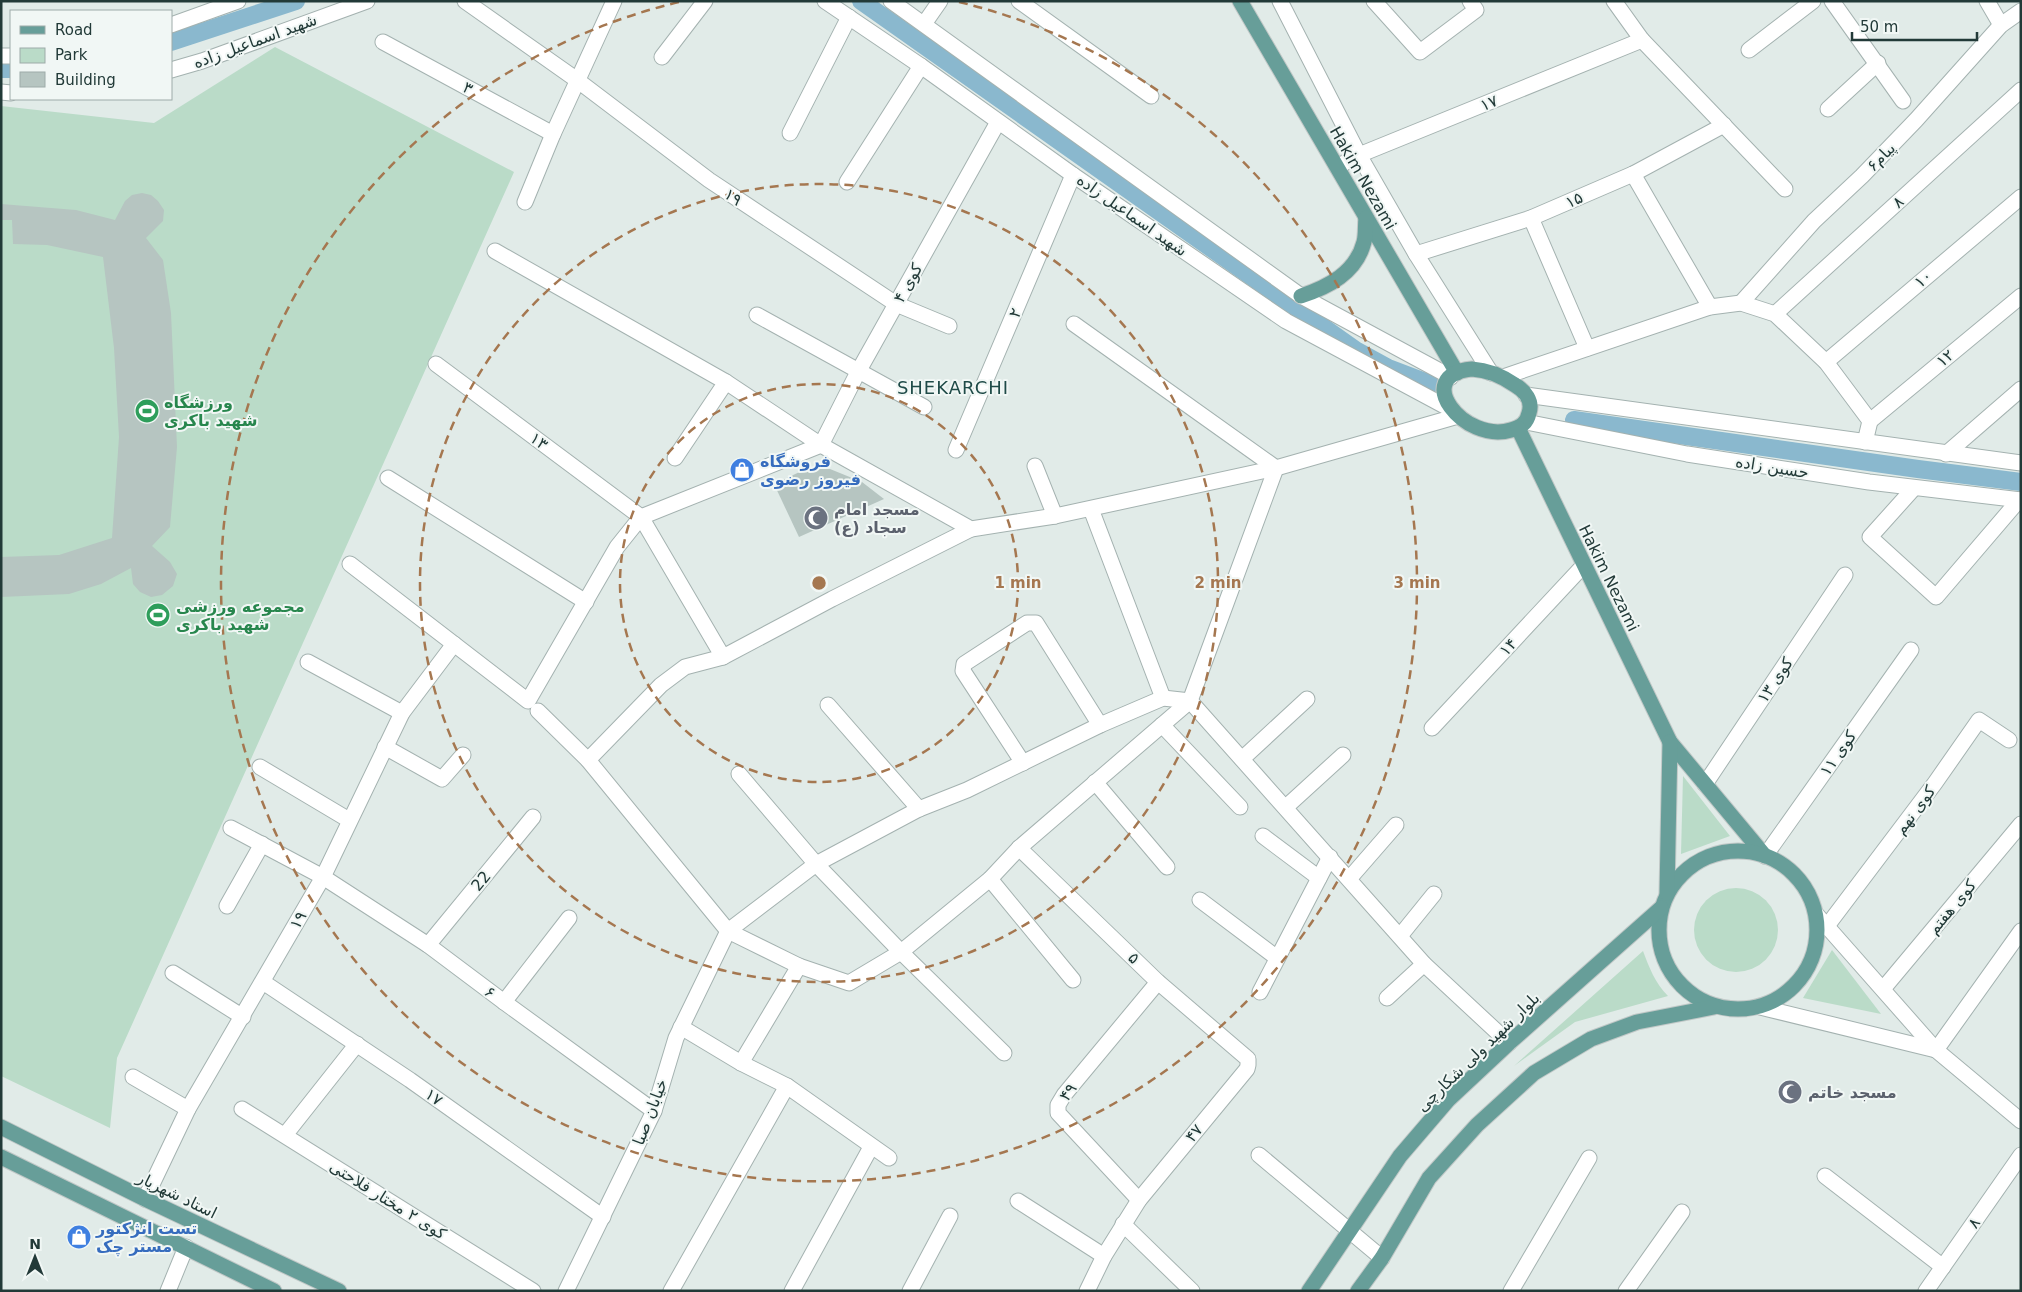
<svg xmlns="http://www.w3.org/2000/svg" width="2022" height="1292" font-family="'DejaVu Sans',Cairo,sans-serif">
<rect width="100%" height="100%" fill="#e1ebe8"/>
<g fill="#badbc8">
<path d="M 275,47 L 514,172 L 117,1058 L 110,1128 L 1,1076 L 1,106 L 154,123 Z"/>
<path d="M 1683,776 L 1730,836 L 1681,854 Z"/>
<circle cx="1736" cy="930" r="42"/>
<path d="M 1832,950 L 1881,1014 L 1803,998 Z"/>
<path d="M 1643,951 C 1649,967 1655,983 1668,996 L 1575,1022 L 1514,1066 Z"/>
</g>
<g fill="none" stroke-linecap="round" stroke-linejoin="round">
<g stroke="#8ab8ce" stroke-width="18">
<path d="M 861,1 L 1357,351 L 1388,368 L 1438,387"/>
<path d="M 171,42 L 296,1"/>
<path d="M 1,69 L 11,69"/>
<path d="M 1574,420 L 1918,469 L 2021,482"/>
</g>
</g>
<g fill="#b6c5c1">
<path d="M 142,193 L 151,195 L 158,201 L 164,210 L 163,221 L 146,238 L 163,260 L 171,313 L 177,447 L 170,527 L 152,546 L 170,562 L 177,574 L 173,586 L 162,595 L 151,597 L 140,592 L 133,584 L 131,568 L 101,584 L 69,594 L 1,597 L 1,557 L 59,555 L 112,538 L 119,437 L 114,348 L 103,257 L 47,245 L 13,244 L 12,220 L 1,220 L 1,204 L 76,210 L 115,220 L 125,201 L 132,195 Z"/>
<path d="M 806,469 L 830,469 L 862,482 L 884,499 L 799,537 L 774,484 Z"/>
</g>
<g fill="none" stroke-linecap="round" stroke-linejoin="round">
<defs>
<g id="minor">
<path d="M 465,1 L 577,80 L 709,180 L 896,304 L 949,326"/>
<path d="M 825,1 L 921,66 L 1073,175 L 1286,321 L 1452,410"/>
<path d="M 891,1 L 1301,296 L 1451,377"/>
<path d="M 1019,1 L 1151,96"/>
<path d="M 1280,1 L 1359,155 L 1416,254 L 1491,373"/>
<path d="M 1374,1 L 1420,52 L 1476,10 L 1470,1"/>
<path d="M 1614,1 L 1642,40 L 1785,189"/>
<path d="M 1832,1 L 1903,101"/>
<path d="M 1987,1 L 2001,25"/>
<path d="M 924,24 L 940,1"/>
<path d="M 171,25 L 238,1"/>
<path d="M 383,42 L 553,134"/>
<path d="M 1749,50 L 1813,1"/>
<path d="M 1,56 L 11,56"/>
<path d="M 662,57 L 705,1"/>
<path d="M 171,70 L 202,61 L 367,1"/>
<path d="M 1,92 L 11,93"/>
<path d="M 1828,109 L 1878,63"/>
<path d="M 790,133 L 849,17"/>
<path d="M 1337,167 L 1359,155 L 1642,40"/>
<path d="M 1633,174 L 1710,307"/>
<path d="M 847,182 L 921,66"/>
<path d="M 525,202 L 553,134 L 614,1"/>
<path d="M 1531,218 L 1587,348"/>
<path d="M 495,251 L 726,382 L 821,445 L 858,372 L 998,122"/>
<path d="M 1416,254 L 1531,218 L 1633,174 L 1724,125"/>
<path d="M 1741,303 L 1814,221 L 1862,176 L 1916,120 L 2001,25 L 2021,11"/>
<path d="M 1775,314 L 2021,90"/>
<path d="M 757,315 L 924,407"/>
<path d="M 1826,362 L 2021,197"/>
<path d="M 436,364 L 641,517 L 723,657"/>
<path d="M 1503,377 L 1710,307 L 1741,303 L 1775,314 L 1826,362 L 1870,421 L 1865,442"/>
<path d="M 1526,395 L 2021,463"/>
<path d="M 1870,421 L 2021,296"/>
<path d="M 1526,422 L 1687,454 L 1869,482 L 2021,500"/>
<path d="M 956,450 L 1073,175"/>
<path d="M 1946,454 L 2021,389"/>
<path d="M 675,458 L 726,382"/>
<path d="M 1035,466 L 1055,516"/>
<path d="M 388,478 L 586,602"/>
<path d="M 1914,488 L 1870,537 L 1936,597 L 2019,500"/>
<path d="M 1091,509 L 1163,698"/>
<path d="M 350,564 L 528,701 L 617,547 L 641,517 L 821,445 L 971,529 L 1055,516 L 1276,468 L 1458,416"/>
<path d="M 308,662 L 402,713"/>
<path d="M 828,705 L 919,809"/>
<path d="M 538,711 L 588,760 L 661,685 L 685,667 L 723,657 L 832,599 L 971,529"/>
<path d="M 1162,725 L 1240,807"/>
<path d="M 1432,728 L 1584,565"/>
<path d="M 385,747 L 442,779 L 463,755"/>
<path d="M 1242,759 L 1307,699"/>
<path d="M 588,760 L 728,931 L 799,966 L 849,983 L 901,952 L 990,879 L 1019,848 L 1190,701 L 1276,468 L 1074,324"/>
<path d="M 1023,763 L 963,671 L 964,664 L 1027,623 L 1036,623 L 1100,725"/>
<path d="M 260,767 L 349,820"/>
<path d="M 739,774 L 816,864 L 901,952 L 1004,1053"/>
<path d="M 1095,782 L 1167,867"/>
<path d="M 1705,784 L 1845,575"/>
<path d="M 1286,807 L 1343,755"/>
<path d="M 231,828 L 323,877 L 428,945 L 504,1002 L 654,1111"/>
<path d="M 1263,836 L 1319,878"/>
<path d="M 1019,848 L 1158,982 L 1248,1059 L 1248,1065 L 1247,1069 L 1139,1200 L 1104,1256 L 1087,1291"/>
<path d="M 1765,856 L 1911,650"/>
<path d="M 990,879 L 1073,980"/>
<path d="M 1349,879 L 1396,825"/>
<path d="M 1200,900 L 1277,958"/>
<path d="M 227,906 L 262,844"/>
<path d="M 1816,914 L 1936,1050 L 2021,1121"/>
<path d="M 1827,926 L 1935,783 L 1979,720 L 2009,740"/>
<path d="M 1400,936 L 1434,894"/>
<path d="M 428,945 L 533,817"/>
<path d="M 173,973 L 243,1017"/>
<path d="M 263,982 L 410,1080 L 603,1217"/>
<path d="M 1883,989 L 2021,824"/>
<path d="M 1260,992 L 1330,857"/>
<path d="M 1387,998 L 1424,964"/>
<path d="M 504,1002 L 569,918"/>
<path d="M 1760,1007 L 1936,1050"/>
<path d="M 681,1027 L 741,1063 L 787,1086 L 889,1158"/>
<path d="M 1936,1050 L 2021,931"/>
<path d="M 741,1063 L 799,966"/>
<path d="M 133,1077 L 188,1109"/>
<path d="M 242,1109 L 533,1291"/>
<path d="M 285,1135 L 357,1044"/>
<path d="M 1259,1155 L 1382,1258"/>
<path d="M 1825,1176 L 1943,1267"/>
<path d="M 145,1199 L 188,1109 L 323,877 L 402,713 L 454,644"/>
<path d="M 1139,1200 L 1058,1113 L 1058,1105 L 1064,1095 L 1158,982"/>
<path d="M 1018,1201 L 1104,1256"/>
<path d="M 1123,1224 L 1192,1291"/>
<path d="M 168,1291 L 186,1247"/>
<path d="M 566,1291 L 654,1111 L 676,1038 L 728,931 L 816,864 L 919,809 L 967,790 L 1100,725 L 1163,698 L 1190,701 L 1424,964 L 1509,1043"/>
<path d="M 671,1291 L 787,1086"/>
<path d="M 792,1291 L 871,1147"/>
<path d="M 910,1291 L 950,1216"/>
<path d="M 1511,1291 L 1589,1158"/>
<path d="M 1626,1291 L 1682,1212"/>
<path d="M 1926,1291 L 2021,1155"/>
</g>
<g id="major">
<path d="M 1240,1 L 1457,373"/>
<path d="M 1301,296 C 1328,287 1356,273 1364,242 C 1366,235 1365,226 1366,218"/>
<path d="M 1472,369 C 1488,370 1502,376 1515,385 C 1525,391 1533,401 1529,413 C 1527,423 1521,427 1511,430 C 1464,444 1410,375 1472,369 Z"/>
<path d="M 1518,428 L 1670,742 L 1765,856"/>
<circle cx="1738" cy="930" r="79"/>
<path d="M 1667,893 L 1670,742"/>
<path d="M 1,1127 L 145,1199 L 339,1291"/>
<path d="M 1,1157 L 274,1291"/>
<path d="M 1309,1291 L 1400,1156 L 1448,1100 L 1509,1043 L 1661,908"/>
<path d="M 1358,1291 L 1382,1258 L 1429,1178 L 1477,1125 L 1534,1073 L 1591,1039 L 1637,1022 L 1714,1007"/>
</g>
</defs>
<use href="#minor" stroke="#a4b2b0" stroke-width="17"/>
<use href="#major" stroke="#c1c8c7" stroke-width="17"/>
<use href="#minor" stroke="#fff" stroke-width="15"/>
<use href="#major" stroke="#679e99" stroke-width="15"/>
</g>
<g fill="none" stroke="#a57750" stroke-width="2.5" stroke-dasharray="9 6">
<circle cx="819" cy="583" r="199"/>
<circle cx="819" cy="583" r="399"/>
<path d="M959 2A598 598 0 1 1 679 2"/>
</g>
<defs>
<symbol id="stadium-disc" viewBox="-11 -11 22 22"><circle r="9.5" fill="#2e9e5b" stroke="#f1f7f5"/><path d="M0-5a6.5 5 0 1 0 0 10a6.5 5 0 1 0 0-10ZM-3.5-1.8h7v3.6h-7Z" fill="#fff"/></symbol>
<symbol id="shop-disc" viewBox="-11 -11 22 22"><circle r="9.5" fill="#3f7fe0" stroke="#f1f7f5"/><path d="M-5-2.5h2.3a2.7 3.5 0 0 1 5.4 0H5L5.5 6h-11ZM-1.5-2.5h3a1.5 2.3 0 0 0-3 0Z" fill="#fff"/></symbol>
<symbol id="mosque-disc" viewBox="-11 -11 22 22"><circle r="9.5" fill="#6b7280" stroke="#f1f7f5"/><path d="M3.5-4.9A6 6 0 1 0 3.5 4.9A5 5 0 1 1 3.5-4.9Z" fill="#fff"/></symbol>
</defs>
<g fill-rule="evenodd">
<use href="#stadium-disc" x="133" y="397" width="28" height="28"/>
<use href="#shop-disc" x="728" y="456" width="28" height="28"/>
<use href="#mosque-disc" x="802" y="504" width="28" height="28"/>
<use href="#stadium-disc" x="144" y="601" width="28" height="28"/>
<use href="#mosque-disc" x="1776" y="1078" width="28" height="28"/>
<use href="#shop-disc" x="65" y="1223" width="28" height="28"/>
</g>
<g text-anchor="middle" dominant-baseline="central" stroke-width="4" stroke-linejoin="round" paint-order="stroke">
<g font-size="16" fill="#223a38" stroke="#f1f7f5">
<text transform="translate(255 41) rotate(-20)">شهید اسماعیل زاده</text>
<text transform="translate(468 88) rotate(28)">۳</text>
<text transform="translate(1489 103) rotate(-22)">۱۷</text>
<text transform="translate(1881 157) rotate(-46)">۶پیام</text>
<text transform="translate(1363 178) rotate(60)">Hakim Nezami</text>
<text transform="translate(733 197) rotate(34)">۱۹</text>
<text transform="translate(1574 200) rotate(-24)">۱۵</text>
<text transform="translate(1898 202) rotate(-42)">۸</text>
<text transform="translate(1132 215) rotate(35)">شهید اسماعیل زاده</text>
<text transform="translate(1923 279) rotate(-40)">۱۰</text>
<text transform="translate(908 283) rotate(-61)">کوی ۴</text>
<text transform="translate(1015 313) rotate(-67)">۲</text>
<text transform="translate(1945 358) rotate(-40)">۱۲</text>
<text transform="translate(539 441) rotate(37)">۱۳</text>
<text transform="translate(1772 467) rotate(9)">حسین زاده</text>
<text transform="translate(1609 578) rotate(64)">Hakim Nezami</text>
<text transform="translate(1508 647) rotate(-47)">۱۴</text>
<text transform="translate(1775 680) rotate(-56)">کوی ۱۳</text>
<text transform="translate(1838 753) rotate(-55)">کوی ۱۱</text>
<text transform="translate(1915 810) rotate(-53)">کوی نهم</text>
<text transform="translate(481 881) rotate(-51)">22</text>
<text transform="translate(1952 907) rotate(-50)">کوی هفتم</text>
<text transform="translate(298 920) rotate(-60)">۱۹</text>
<text transform="translate(1134 958) rotate(44)">۵</text>
<text transform="translate(490 992) rotate(38)">۶</text>
<text transform="translate(1478 1052) rotate(-44)">بلوار شهید ولی شکارچی</text>
<text transform="translate(1068 1092) rotate(-55)">۴۹</text>
<text transform="translate(434 1097) rotate(36)">۱۷</text>
<text transform="translate(650 1112) rotate(-69)">خیابان صبا</text>
<text transform="translate(1194 1133) rotate(-51)">۴۷</text>
<text transform="translate(177 1195) rotate(26)">استاد شهریار</text>
<text transform="translate(388 1200) rotate(32)">کوی ۲ مختار فلاحتی</text>
<text transform="translate(1974 1223) rotate(-55)">۸</text>
</g>
<g font-size="16" font-weight="bold" fill="#27864d" stroke="#f1f7f5" text-anchor="start">
<text x="164" y="402">ورزشگاه<tspan x="164" dy="18">شهید باکری</tspan></text>
<text x="176" y="606">مجموعه ورزشی<tspan x="176" dy="18">شهید باکری</tspan></text>
</g>
<g font-size="16" font-weight="bold" fill="#366cbe" stroke="#f1f7f5" text-anchor="start">
<text x="760" y="461">فروشگاه<tspan x="760" dy="18">فیروز رضوی</tspan></text>
<text x="96" y="1228">تست انژکتور<tspan x="96" dy="18">مستر چک</tspan></text>
</g>
<g font-size="16" font-weight="bold" fill="#5b616d" stroke="#f1f7f5" text-anchor="start">
<text x="834" y="509">مسجد امام<tspan x="834" dy="18">سجاد (ع)</tspan></text>
<text x="1808" y="1092">مسجد خاتم</text>
</g>
<g font-size="18" letter-spacing="1" fill="#1f4b48" stroke="#f1f7f5">
<text x="953" y="387">SHEKARCHI</text>
</g>
</g>
<circle cx="819" cy="583" r="8" fill="#a57750" stroke="#f1f7f5" stroke-width="2.5"/>
<g font-size="15" text-anchor="middle" font-weight="bold" fill="#a57750" stroke="#f1f7f5" stroke-width="4" stroke-linejoin="round" paint-order="stroke">
<text x="1018" y="588">1 min</text>
<text x="1218" y="588">2 min</text>
<text x="1417" y="588">3 min</text>
</g>
<rect width="2022" height="1292" fill="none" stroke="#223a38" stroke-width="5"/>
<rect x="10" y="10" width="162" height="90" fill="#f1f7f5" stroke="#9eaba9"/>
<rect x="20" y="26" width="25" height="8" fill="#679e99" stroke="#9eaba9"/>
<text x="55" y="35" font-size="15" fill="#223a38">Road</text>
<rect x="20" y="48" width="25" height="15" fill="#badbc8" stroke="#9eaba9"/>
<text x="55" y="60" font-size="15" fill="#223a38">Park</text>
<rect x="20" y="72" width="25" height="15" fill="#b6c5c1" stroke="#9eaba9"/>
<text x="55" y="85" font-size="15" fill="#223a38">Building</text>
<g transform="translate(35 1257)" stroke="#f1f7f5" stroke-width="4" paint-order="stroke">
<path d="M0-4L9 19L0 12L-9 19Z" fill="#223a38"/>
<text y="-8" font-size="14" font-weight="bold" text-anchor="middle" fill="#223a38">N</text>
</g>
<path d="M1852 32v8h125v-8" fill="none" stroke="#223a38" stroke-width="2.5"/>
<text x="1860" y="32" font-size="15" fill="#223a38" stroke="#f1f7f5" stroke-width="4" paint-order="stroke">50 m</text>
</svg>
